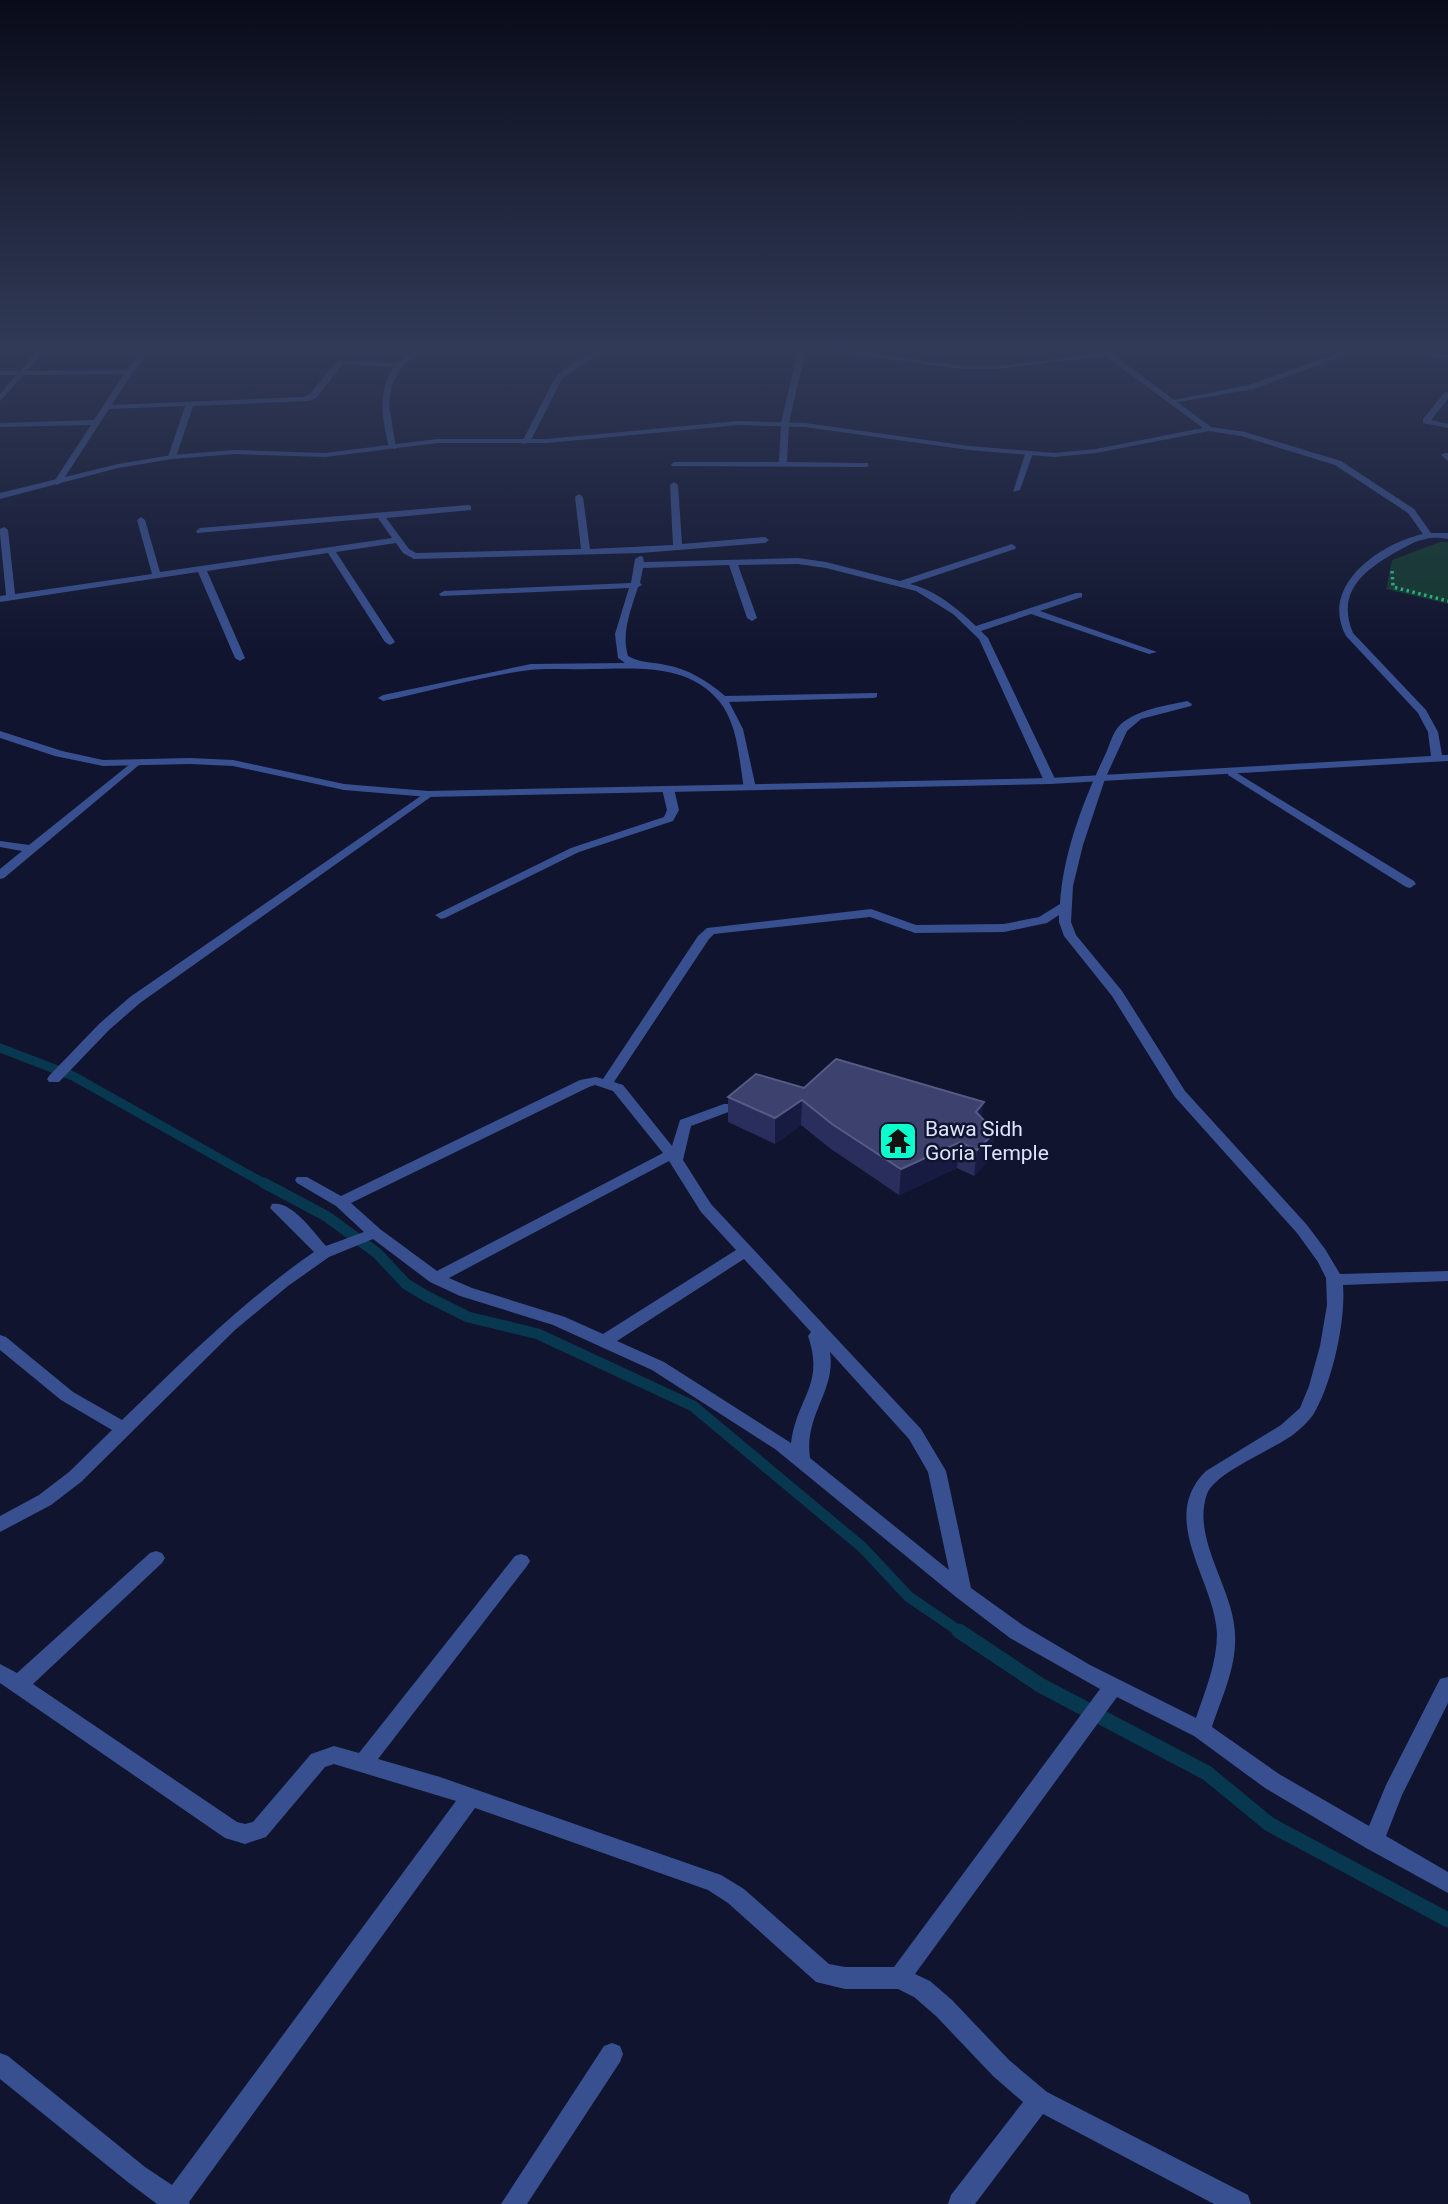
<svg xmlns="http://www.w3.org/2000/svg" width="1448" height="2204" font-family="Roboto,sans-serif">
<rect width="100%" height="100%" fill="#10142e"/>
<path fill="#13392c" d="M 1440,542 L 1448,542 L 1448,604 L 1386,589 L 1392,560 Z"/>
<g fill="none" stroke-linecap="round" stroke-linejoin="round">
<path stroke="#073850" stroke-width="9" d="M 0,1048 L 73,1076 L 267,1185"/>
<path stroke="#073850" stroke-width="11" d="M 264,1183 L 326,1216 L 377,1253 L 406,1284 L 426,1296 L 468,1317 L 538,1334 L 693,1406 L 862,1547 L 909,1597 L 962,1633"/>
<path stroke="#073850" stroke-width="15" d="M 959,1631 L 1040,1685 L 1207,1773 L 1269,1824 L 1448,1920"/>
<path stroke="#29c88d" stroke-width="3.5" stroke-dasharray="2.5 3.5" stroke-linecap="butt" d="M 1392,571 L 1393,587 L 1448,601"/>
<g fill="#385090" fill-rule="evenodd">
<path d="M 40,346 L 48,346 L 27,371 L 127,370 L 146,346 L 154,346 L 132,373 L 112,405 L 304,397 L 310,394 L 338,360 L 397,363 L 421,346 L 430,346 L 402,366 L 392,385 L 389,404 L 396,449 L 389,447 C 382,418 377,393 394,367 L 343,364 L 316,398 L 308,401 L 193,406 L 176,457 L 172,459 L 168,457 L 185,406 L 109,409 L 61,483 L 57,485 L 53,483 L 91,425 L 0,427 L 0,423 L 94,420 L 124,374 L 24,375 L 0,401 L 0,394 L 16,375 L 0,375 L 0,371 L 20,371 Z"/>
<path d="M 607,346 L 616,346 L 579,367 L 562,379 L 530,442 L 523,444 L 522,442 L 556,376 L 573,363 Z"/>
<path d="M 799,346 C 854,346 907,361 961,365 C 1009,368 1059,358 1107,353 L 1111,355 L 999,369 L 961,369 L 806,348 L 789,423 L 787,462 L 865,463 L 868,463 L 868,467 L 672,466 L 671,464 L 675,462 L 779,462 L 781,423 Z"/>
<path d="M 1358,346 L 1369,346 L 1254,389 L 1173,403 L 1169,401 L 1249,385 Z"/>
<path d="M 1390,346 L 1404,346 L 1448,356 L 1448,360 Z"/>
<path d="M 1445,392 L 1448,392 L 1448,399 L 1431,420 L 1448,424 L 1448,428 L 1423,423 L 1423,419 Z"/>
<path d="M 1026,451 L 1033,453 L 1020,490 L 1013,492 Z"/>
<path d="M 1445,453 L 1448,453 L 1448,461 L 1441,455 Z"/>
<path d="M 674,482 L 678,485 L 682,544 L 765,537 L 769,540 L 765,543 L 641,553 L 414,559 L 403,553 L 396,543 L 336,552 L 395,642 L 390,645 L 385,642 L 328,553 L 207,571 L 245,658 L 240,661 L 235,658 L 198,572 L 0,602 L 0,596 L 6,595 L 0,534 L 0,529 L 4,527 L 8,530 L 15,594 L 152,574 L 137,520 L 141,517 L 145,520 L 160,572 L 392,538 L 378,518 L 197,533 L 196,531 L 200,528 L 468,505 L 471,506 L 471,510 L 386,518 L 409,549 L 416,553 L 581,549 L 575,497 L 579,494 L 583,497 L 590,549 L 673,545 L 670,485 Z"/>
<path d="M 1012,544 L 1016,547 L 1015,549 L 910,584 C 935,590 957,608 976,626 L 1076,593 L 1082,593 L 1082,597 L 1040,611 L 1157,652 L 1149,654 L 1031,614 L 981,631 L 988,638 L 1056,781 L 1050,784 L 1044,781 L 979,639 L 953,614 L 916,591 L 826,568 L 798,564 L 738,565 L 757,618 L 752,621 L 747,618 L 729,565 L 643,568 L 640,583 L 642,585 L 638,587 C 631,610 621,632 628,656 C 640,663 653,662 666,665 C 688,669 708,681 725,696 L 877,693 L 877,697 L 873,698 L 729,702 L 743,729 L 756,788 L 754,790 L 746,790 L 744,788 C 739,760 738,724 719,701 C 686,662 634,669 589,669 C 570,670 549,668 530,670 C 482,676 431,691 383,701 L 378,698 L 383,695 L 531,664 L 625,663 L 618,658 L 615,634 L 629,588 L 441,596 L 439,594 L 444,591 L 631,583 L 635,559 L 640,556 L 643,557 L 644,562 L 798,558 L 826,562 L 900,581 Z"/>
<path d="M 1187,701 L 1192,704 L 1191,706 L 1141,719 L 1127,731 L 1105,779 L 1083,845 L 1073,886 L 1071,922 L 1076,935 L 1122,991 L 1185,1091 L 1307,1225 L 1325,1249 L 1340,1274 L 1448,1271 L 1448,1281 L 1343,1285 C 1346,1321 1332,1384 1313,1415 C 1308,1422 1301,1428 1294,1434 C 1275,1449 1215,1472 1207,1494 C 1191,1539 1234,1589 1235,1634 C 1237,1666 1222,1697 1212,1727 L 1279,1774 L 1369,1826 L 1386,1785 L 1440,1679 L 1448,1677 L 1448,1703 L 1402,1795 L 1386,1836 L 1448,1872 L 1448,1893 L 1366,1848 L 1265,1788 L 1194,1736 L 1117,1697 L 915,1974 L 930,1981 L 952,2000 L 1009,2060 L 1047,2092 L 1248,2195 L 1251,2204 L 1214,2204 L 1043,2114 L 975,2204 L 948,2204 L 951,2195 L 1023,2102 L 993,2076 L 936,2016 L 914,1997 L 898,1989 L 845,1989 L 816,1982 L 728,1903 L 708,1890 L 475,1808 L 189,2202 L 190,2204 L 157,2204 L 129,2183 L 0,2079 L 0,2053 L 8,2056 L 145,2167 L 172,2185 L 456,1801 L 334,1764 L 325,1767 L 266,1837 L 245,1844 L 225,1838 L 0,1683 L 0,1664 L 17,1673 L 150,1553 L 156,1551 L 162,1553 L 165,1558 L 162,1563 L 33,1684 L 237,1822 L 245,1824 L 253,1822 L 311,1754 L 334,1746 L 359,1753 L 515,1556 L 521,1554 L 527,1556 L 530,1561 L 527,1566 L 378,1759 L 440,1777 L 721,1875 L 744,1889 L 829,1964 L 845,1967 L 894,1967 L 1100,1689 L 1010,1638 L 956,1597 L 775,1449 L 652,1370 L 553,1325 L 460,1296 L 430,1282 L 373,1239 L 329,1257 L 288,1286 L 235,1330 L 81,1482 L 51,1505 L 0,1532 L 0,1516 L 39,1495 L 69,1472 L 112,1430 L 61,1400 L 0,1350 L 0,1335 L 6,1337 L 73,1392 L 122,1420 C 184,1360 243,1301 314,1252 L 270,1208 L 272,1204 C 292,1200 314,1233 326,1246 L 364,1232 L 336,1206 L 297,1183 L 295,1180 L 297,1177 L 307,1177 L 341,1196 L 580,1080 L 596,1077 L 603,1079 L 698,936 L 707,928 L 871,909 L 916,925 L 1004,924 L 1039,917 L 1060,904 C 1063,853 1084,799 1106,753 C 1110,744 1113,731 1121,724 C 1139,709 1165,706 1187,701 ZM 1059,915 L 1059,922 L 1064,936 L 1112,996 L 1175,1097 L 1297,1233 L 1318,1262 L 1326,1278 L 1327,1305 L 1320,1346 L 1309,1386 L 1300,1408 L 1281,1425 L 1206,1471 C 1157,1519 1215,1580 1217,1634 C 1217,1663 1205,1691 1196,1718 L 1090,1665 L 1024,1626 L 971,1588 L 946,1471 L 921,1429 L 711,1204 L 683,1160 L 691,1126 L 734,1110 L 736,1107 L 734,1104 L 724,1104 L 680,1120 L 672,1146 L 623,1085 L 614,1082 L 709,939 L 714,934 L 870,917 L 915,933 L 1004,932 L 1047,923 ZM 595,1085 L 613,1091 L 663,1153 L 437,1271 L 380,1229 L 351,1203 L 589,1087 ZM 669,1161 L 701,1212 L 736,1250 L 603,1334 L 565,1317 L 472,1288 L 449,1278 ZM 744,1259 L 811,1332 L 808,1336 C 825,1385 797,1397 791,1443 L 664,1362 L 617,1341 ZM 830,1352 L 909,1439 L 928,1472 L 949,1570 L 810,1458 C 804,1414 836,1392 830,1352 Z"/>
<path d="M 135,760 L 139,761 L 139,765 L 4,878 L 0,879 L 0,869 L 22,851 L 0,847 L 0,841 L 29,845 Z"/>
<path d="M 1232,770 L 1414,881 L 1416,884 L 1410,888 L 1406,887 L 1228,775 L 1228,771 Z"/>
<path d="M 668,786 L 674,789 L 679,810 L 673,821 L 579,852 L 445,918 L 441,919 L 435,915 L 571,848 L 664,817 L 667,810 L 662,789 Z"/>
<path d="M 428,791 L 434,794 L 432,796 L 140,1003 L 109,1030 L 59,1082 L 49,1082 L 47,1079 L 49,1076 L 99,1024 L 130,997 Z"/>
<path d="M 612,2043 L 620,2046 L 623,2054 L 620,2062 L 527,2204 L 501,2204 L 604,2046 Z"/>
</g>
<path fill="#385090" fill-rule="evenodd" d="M 1092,346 L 1101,346 L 1211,427 L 1245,432 L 1341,461 L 1414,509 L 1431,533 L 1448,533 L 1448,539 C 1441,538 1433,537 1426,539 C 1416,540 1406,547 1396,552 C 1363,571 1336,592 1353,633 L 1426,710 L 1438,732 L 1442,755 L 1448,755 L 1448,761 L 1050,784 L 428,797 L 344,790 L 233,766 L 190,764 L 103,766 L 55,756 L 0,738 L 0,731 L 62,751 L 103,760 L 190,758 L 233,760 L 344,784 L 428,791 L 1050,778 L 1431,756 L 1428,732 L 1418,713 L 1346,636 C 1319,586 1379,544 1423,534 L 1408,513 L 1335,465 L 1241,436 L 1209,431 L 1096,453 L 1054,457 L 969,450 L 805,427 L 739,425 L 547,443 L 437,443 L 325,457 L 235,454 L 172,459 L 118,468 L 0,499 L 0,493 L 118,464 L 172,455 L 235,450 L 325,453 L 437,439 L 547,439 L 739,421 L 805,423 L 969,446 L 1054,453 L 1096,449 L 1203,428 Z"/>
</g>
<path fill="#292e5c" d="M 804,1088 L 982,1118 L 995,1132 L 992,1157 L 974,1176 L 957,1168 L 899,1195 L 831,1149 L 801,1125 L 775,1144 L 728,1122 L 728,1097 Z"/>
<g fill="#171b42">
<path d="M 802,1100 L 801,1125 L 775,1144 L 775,1118 Z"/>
<path d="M 984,1102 L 981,1127 L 976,1112 Z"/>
<path d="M 995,1132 L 992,1157 L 974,1176 L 977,1150 Z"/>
<path d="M 960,1142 L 957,1168 L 899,1195 L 901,1169 Z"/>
</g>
<path fill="#3c416e" stroke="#555b84" stroke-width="2" d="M 836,1059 L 984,1102 L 976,1112 L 995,1132 L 977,1150 L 960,1142 L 901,1169 L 832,1124 L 802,1100 L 775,1118 L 728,1097 L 756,1074 L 804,1088 Z"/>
<linearGradient id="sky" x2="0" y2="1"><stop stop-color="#090b19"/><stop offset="0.53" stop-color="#313a57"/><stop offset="1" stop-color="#313a57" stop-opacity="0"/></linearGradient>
<rect width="1448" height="655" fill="url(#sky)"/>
<defs>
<symbol id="temple-square" viewBox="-11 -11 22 22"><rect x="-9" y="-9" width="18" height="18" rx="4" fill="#09ffcc" stroke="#10142e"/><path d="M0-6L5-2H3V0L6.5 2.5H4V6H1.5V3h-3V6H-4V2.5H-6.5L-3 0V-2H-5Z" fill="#111"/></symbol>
</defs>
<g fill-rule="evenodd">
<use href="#temple-square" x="876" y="1119" width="44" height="44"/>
</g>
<g text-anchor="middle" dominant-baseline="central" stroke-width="5" stroke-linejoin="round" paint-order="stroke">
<g font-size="21" fill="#dde4ff" stroke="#10142e" text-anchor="start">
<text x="925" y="1129">Bawa Sidh<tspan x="925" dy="24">Goria Temple</tspan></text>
</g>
</g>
</svg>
